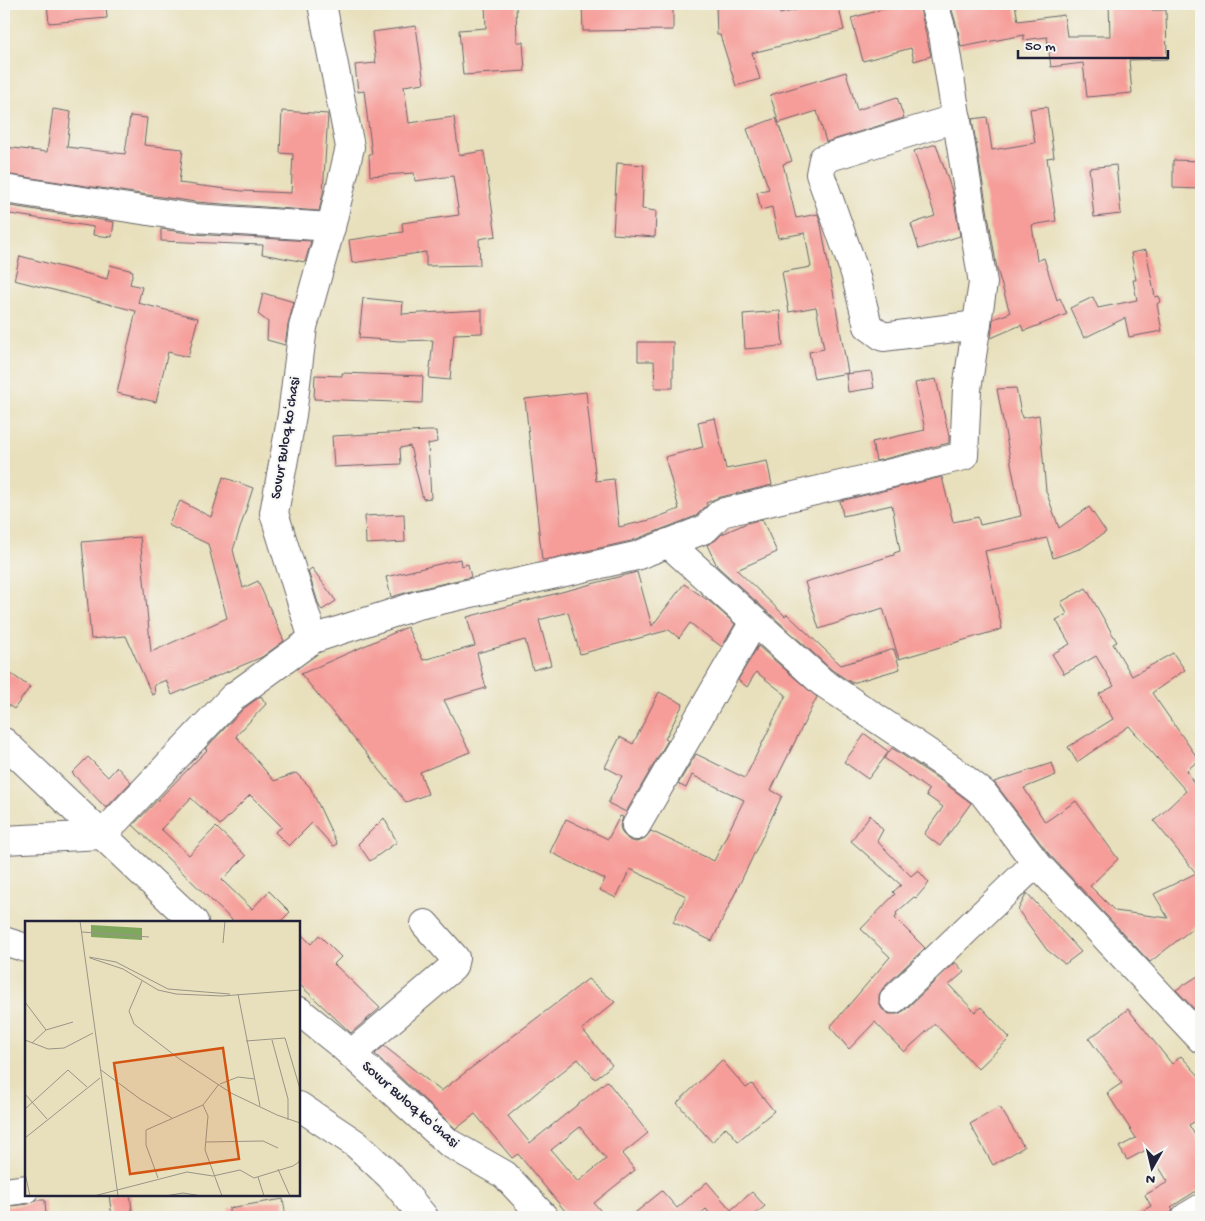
<svg xmlns="http://www.w3.org/2000/svg" width="1205" height="1221" font-family="'Gochi Hand',sans-serif">
<rect width="100%" height="100%" fill="#f6f6f2"/>
<filter id="ink" filterUnits="userSpaceOnUse"><feTurbulence type="fractalNoise" baseFrequency=".02" numOctaves="2"/><feDisplacementMap in="SourceGraphic" scale="10" xChannelSelector="R" yChannelSelector="G"/><feConvolveMatrix kernelMatrix="1 2 1 2 8 2 1 2 1" color-interpolation-filters="sRGB"/></filter>
<filter id="wash" filterUnits="userSpaceOnUse"><feTurbulence type="fractalNoise" baseFrequency=".0096" numOctaves="4" result="noise"/><feDisplacementMap in="SourceGraphic" scale="20" xChannelSelector="R" yChannelSelector="G"/><feGaussianBlur stdDeviation="1.12" result="paint"/><feColorMatrix in="noise" values="0 0 0 0 0 0 0 0 0 0 0 0 0 0 0 0 0 1.4 0 .05"/><feComposite in="paint" operator="in"/></filter>
<g filter="url(#wash)">
<rect width="100%" height="100%" fill="#e8e0bc"/>
<g id="blocks">
<g fill="#f69d99" fill-rule="evenodd">
<path d="M 47,4 L 106,4 L 107,18 L 49,23 Z"/>
<path d="M 485,4 L 516,4 L 517,42 L 523,42 L 525,71 L 463,75 L 459,30 L 486,28 Z"/>
<path d="M 582,4 L 673,4 L 673,30 L 583,31 Z"/>
<path d="M 716,4 L 777,4 L 780,14 L 819,4 L 838,4 L 844,30 L 752,53 L 760,79 L 736,86 L 720,35 L 717,35 Z"/>
<path d="M 903,4 L 919,4 L 931,56 L 914,61 L 911,48 L 863,61 L 851,18 Z"/>
<path d="M 950,4 L 1015,4 L 1018,21 L 1064,15 L 1067,36 L 1110,36 L 1109,4 L 1150,4 L 1151,10 L 1166,10 L 1167,59 L 1129,60 L 1132,93 L 1087,97 L 1083,63 L 1051,67 L 1047,37 L 1024,40 L 1024,35 L 961,47 L 958,30 Z"/>
<path d="M 416,26 L 424,83 L 404,86 L 409,123 L 454,117 L 459,155 L 484,151 L 496,236 L 479,239 L 480,265 L 426,266 L 426,252 L 352,263 L 349,240 L 403,232 L 402,223 L 459,215 L 453,176 L 415,181 L 414,173 L 370,176 L 369,154 L 372,154 L 364,91 L 358,92 L 355,65 L 376,63 L 372,32 Z"/>
<path d="M 846,72 L 857,110 L 897,97 L 904,118 L 826,142 L 817,111 L 779,123 L 770,95 Z"/>
<path d="M 1047,107 L 1054,157 L 1047,158 L 1056,221 L 1032,225 L 1037,261 L 1044,258 L 1057,300 L 1060,298 L 1067,314 L 1024,331 L 1021,325 L 991,338 L 993,319 L 1010,313 L 997,269 L 972,119 L 987,117 L 992,150 L 1035,143 L 1030,109 Z"/>
<path d="M 53,109 L 71,112 L 67,147 L 125,154 L 130,116 L 147,118 L 144,145 L 183,149 L 179,183 L 242,191 L 291,193 L 293,154 L 280,153 L 282,111 L 328,114 L 323,193 L 319,211 L 196,202 L 4,174 L 4,147 L 47,152 Z"/>
<path d="M 776,118 L 792,161 L 783,164 L 796,218 L 818,214 L 821,225 L 848,373 L 814,379 L 809,352 L 824,349 L 816,307 L 789,312 L 782,272 L 811,267 L 805,233 L 778,238 L 772,207 L 761,210 L 757,192 L 769,189 L 747,129 Z"/>
<path d="M 936,144 L 953,194 L 960,236 L 919,249 L 911,224 L 935,216 L 914,151 Z"/>
<path d="M 1173,160 L 1201,161 L 1201,189 L 1173,188 Z"/>
<path d="M 617,163 L 644,165 L 642,209 L 656,211 L 655,237 L 613,234 Z"/>
<path d="M 1116,165 L 1121,214 L 1094,217 L 1089,168 Z"/>
<path d="M 4,205 L 114,222 L 112,237 L 93,235 L 94,227 L 4,213 Z"/>
<path d="M 161,229 L 193,234 L 311,241 L 305,262 L 262,254 L 263,245 L 161,241 Z"/>
<path d="M 1146,250 L 1155,297 L 1159,296 L 1161,301 L 1157,304 L 1162,331 L 1129,337 L 1125,318 L 1084,338 L 1070,308 L 1093,297 L 1098,308 L 1137,300 L 1133,280 L 1136,280 L 1131,253 Z"/>
<path d="M 20,256 L 107,279 L 110,265 L 133,271 L 130,284 L 142,287 L 138,303 L 198,318 L 188,357 L 168,352 L 156,402 L 117,393 L 136,311 L 14,280 Z"/>
<path d="M 263,293 L 294,302 L 288,325 L 285,345 L 267,340 L 268,322 L 258,314 Z"/>
<path d="M 363,298 L 403,302 L 402,314 L 482,310 L 482,333 L 454,334 L 450,380 L 429,378 L 433,340 L 400,341 L 359,338 Z"/>
<path d="M 780,311 L 783,346 L 745,349 L 743,314 Z"/>
<path d="M 638,342 L 673,342 L 673,388 L 655,388 L 654,361 L 638,361 Z"/>
<path d="M 871,371 L 874,388 L 848,392 L 846,374 Z"/>
<path d="M 342,373 L 423,376 L 422,403 L 314,399 L 315,375 L 342,376 Z"/>
<path d="M 936,379 L 949,436 L 949,443 L 876,461 L 872,442 L 925,430 L 915,383 Z"/>
<path d="M 1016,388 L 1022,418 L 1039,415 L 1046,491 L 1059,528 L 1089,507 L 1106,532 L 1082,548 L 1053,558 L 1047,538 L 985,551 L 1002,629 L 899,659 L 883,608 L 819,629 L 805,582 L 894,555 L 894,553 L 900,551 L 892,505 L 843,516 L 840,501 L 942,477 L 953,522 L 978,517 L 980,525 L 1021,516 L 997,389 Z"/>
<path d="M 586,392 L 596,481 L 614,479 L 619,527 L 650,520 L 679,509 L 665,457 L 703,447 L 698,422 L 715,418 L 726,469 L 767,461 L 772,485 L 717,498 L 706,503 L 707,505 L 696,516 L 631,541 L 555,558 L 542,560 L 525,399 Z"/>
<path d="M 428,431 L 436,431 L 437,442 L 428,444 L 431,498 L 423,499 L 410,446 L 400,448 L 401,464 L 334,467 L 332,436 Z"/>
<path d="M 223,477 L 253,488 L 233,550 L 243,588 L 258,581 L 284,641 L 262,657 L 172,695 L 166,680 L 154,685 L 155,694 L 152,695 L 126,636 L 91,639 L 82,542 L 140,537 L 151,652 L 227,618 L 208,544 L 168,525 L 180,501 L 211,517 Z"/>
<path d="M 404,514 L 405,542 L 366,544 L 365,516 Z"/>
<path d="M 762,519 L 777,552 L 737,570 L 785,616 L 787,614 L 841,665 L 894,649 L 900,669 L 852,683 L 832,670 L 717,566 L 707,545 L 716,540 L 722,534 L 747,523 Z"/>
<path d="M 460,559 L 461,566 L 468,564 L 471,577 L 415,590 L 391,597 L 386,577 Z"/>
<path d="M 312,568 L 336,601 L 322,610 L 319,606 L 308,571 Z"/>
<path d="M 637,572 L 652,626 L 684,584 L 709,601 L 735,624 L 722,647 L 690,623 L 679,638 L 669,630 L 580,654 L 568,612 L 539,620 L 551,665 L 533,670 L 525,640 L 477,653 L 486,688 L 444,700 L 470,752 L 420,772 L 428,794 L 406,802 L 301,674 L 407,627 L 423,660 L 475,646 L 467,617 Z"/>
<path d="M 1086,588 L 1117,642 L 1113,644 L 1132,676 L 1173,653 L 1185,670 L 1152,693 L 1199,760 L 1187,770 L 1201,798 L 1201,922 L 1150,962 L 1048,853 L 994,782 L 1052,763 L 1056,775 L 1024,788 L 1045,822 L 1076,801 L 1118,859 L 1090,886 L 1115,911 L 1168,918 L 1154,894 L 1196,873 L 1154,821 L 1186,791 L 1129,726 L 1077,762 L 1068,747 L 1113,719 L 1099,694 L 1114,686 L 1096,656 L 1064,674 L 1052,654 L 1070,644 L 1056,620 L 1067,614 L 1061,602 Z"/>
<path d="M 758,646 L 817,697 L 771,790 L 782,796 L 712,941 L 673,922 L 686,896 L 630,869 L 616,898 L 600,890 L 605,879 L 550,852 L 566,819 L 608,839 L 620,816 L 623,817 L 620,826 L 622,833 L 629,840 L 636,842 L 643,840 L 651,831 L 714,861 L 744,800 L 692,775 L 686,788 L 678,784 L 696,754 L 745,778 L 786,695 L 756,672 L 747,687 L 738,680 Z"/>
<path d="M 4,669 L 30,687 L 14,709 L 4,702 Z"/>
<path d="M 659,692 L 683,704 L 665,739 L 668,740 L 626,812 L 608,803 L 622,776 L 605,767 L 620,737 L 633,744 Z"/>
<path d="M 261,696 L 266,704 L 236,736 L 274,781 L 296,773 L 310,787 L 337,844 L 333,846 L 312,823 L 289,846 L 275,832 L 282,827 L 250,795 L 220,825 L 191,798 L 161,829 L 189,855 L 216,827 L 246,856 L 222,880 L 252,909 L 269,891 L 290,912 L 280,922 L 234,922 L 133,825 L 207,750 L 205,749 L 243,709 Z"/>
<path d="M 865,734 L 889,752 L 868,779 L 844,762 Z"/>
<path d="M 892,748 L 943,782 L 971,803 L 940,846 L 924,834 L 943,807 L 926,795 L 929,790 L 884,758 Z"/>
<path d="M 88,757 L 108,777 L 117,767 L 131,782 L 106,808 L 72,773 Z"/>
<path d="M 870,815 L 883,830 L 877,841 L 911,876 L 918,870 L 929,883 L 916,898 L 914,897 L 896,913 L 897,915 L 895,918 L 925,948 L 883,988 L 879,995 L 879,1003 L 882,1009 L 889,1014 L 898,1014 L 905,1010 L 955,962 L 964,972 L 949,985 L 975,1012 L 981,1007 L 1010,1038 L 978,1069 L 935,1024 L 904,1052 L 875,1022 L 849,1049 L 830,1027 L 890,957 L 861,929 L 895,894 L 893,892 L 901,885 L 851,841 Z"/>
<path d="M 384,818 L 397,842 L 370,861 L 358,844 Z"/>
<path d="M 1027,893 L 1081,952 L 1065,964 L 1047,950 L 1018,910 Z"/>
<path d="M 299,932 L 311,944 L 319,935 L 341,957 L 334,964 L 380,1008 L 351,1033 L 299,984 Z"/>
<path d="M 1201,974 L 1201,1016 L 1176,990 Z"/>
<path d="M 588,979 L 615,1002 L 582,1029 L 612,1065 L 595,1079 L 578,1059 L 508,1116 L 530,1143 L 607,1081 L 648,1133 L 622,1154 L 635,1170 L 594,1203 L 606,1217 L 570,1217 L 518,1154 L 512,1158 L 475,1114 L 456,1129 L 375,1054 L 384,1046 L 441,1091 ZM 580,1127 L 606,1159 L 578,1182 L 551,1150 Z"/>
<path d="M 1128,1009 L 1172,1064 L 1181,1056 L 1201,1078 L 1201,1118 L 1189,1125 L 1201,1145 L 1201,1188 L 1171,1207 L 1173,1209 L 1170,1217 L 1132,1217 L 1151,1206 L 1145,1195 L 1168,1182 L 1148,1149 L 1127,1160 L 1119,1147 L 1136,1138 L 1107,1093 L 1122,1083 L 1089,1039 Z"/>
<path d="M 722,1060 L 746,1088 L 752,1084 L 774,1111 L 738,1141 L 726,1127 L 712,1142 L 677,1103 Z"/>
<path d="M 1000,1107 L 1024,1147 L 993,1165 L 970,1124 Z"/>
<path d="M 707,1182 L 731,1210 L 752,1192 L 765,1206 L 752,1217 L 713,1217 L 706,1209 L 696,1217 L 630,1217 L 662,1191 L 677,1208 Z"/>
<path d="M 109,1195 L 130,1195 L 133,1217 L 112,1217 Z"/>
<path d="M 283,1199 L 286,1217 L 229,1217 L 229,1208 Z"/>
<path d="M 36,1200 L 45,1200 L 46,1217 L 4,1217 L 4,1207 L 28,1204 Z"/>
</g>
</g>
</g>
<g filter="url(#ink)">
<use href="#blocks" fill-opacity="0" stroke="#676468" stroke-width="1"/>
<g fill="none" stroke-linecap="round" stroke-linejoin="round">
<defs>
<g id="minor">
<path d="M 957,118 L 823,159 L 820,174 L 855,273 L 868,326 L 883,337 L 977,325"/>
<path d="M 4,189 L 194,218 L 331,227"/>
<path d="M 668,543 L 822,682 L 952,769 L 983,793 L 1036,863 L 1201,1039"/>
<path d="M 313,639 L 274,513 L 292,415 L 303,327 L 331,227 L 350,147 L 322,4"/>
<path d="M 4,742 L 194,922"/>
<path d="M 636,826 L 754,622"/>
<path d="M 102,835 L 233,697 L 313,639 L 418,605 L 636,556 L 705,529 L 721,513 L 964,456 L 967,389 L 983,283 L 943,34 L 934,4"/>
<path d="M 4,840 L 102,835"/>
<path d="M 4,941 L 26,948"/>
<path d="M 894,999 L 1036,863"/>
<path d="M 299,1011 L 340,1044 L 449,1143 L 505,1175 L 544,1217"/>
<path d="M 351,1054 L 453,967 L 455,958 L 425,924"/>
<path d="M 299,1106 L 356,1144 L 390,1176 L 424,1217"/>
<path d="M 4,1192 L 26,1189"/>
<path d="M 1186,1217 L 1201,1208"/>
</g>
</defs>
<use href="#minor" stroke="#676468" stroke-width="30"/>
<use href="#minor" stroke="#fff" stroke-width="28"/>
</g>
</g>
<g text-anchor="middle" dominant-baseline="central" stroke-width="4" stroke-linejoin="round" paint-order="stroke">
<g font-size="15" fill="#22223b" stroke="#f6f6f2">
<text transform="translate(286 438) rotate(-81)">Sovur Buloq koʻchasi</text>
<text transform="translate(410 1105) rotate(41)">Sovur Buloq koʻchasi</text>
</g>
</g>
<g transform="translate(25 921)">
<rect width="275" height="275" fill="#e8e0bc"/>
<path d="M 66,4 L 117,7 L 117,19 L 66,16 Z" fill="#80a75e"/>
<path fill="none" stroke="#999488" stroke-width="1" d="M 55,0 L 93,275M 57,11 L 124,16M 198,22 L 200,0M 64,36 L 91,41 L 143,68 L 205,73M 65,37 L 98,48 L 133,69 L 151,73 L 197,75 L 275,69M 117,60 L 104,90 L 109,103 L 153,137 L 206,172 L 252,194 L 275,202M 213,73 L 235,185M 0,81 L 21,109M 0,119 L 23,128 L 39,127 L 68,112M 247,119 L 263,178 L 263,199M 221,120 L 260,117 L 275,168M 7,122 L 21,109 L 48,101M 76,149 L 115,178 L 147,197M 195,163 L 213,156 L 230,158M 0,173 L 22,198M 178,184 L 183,195 L 180,229 L 197,275M 0,188 L 43,149 L 62,166M 0,217 L 75,157M 181,221 L 238,220 L 253,227M 253,248 L 265,275M 0,252 L 5,275M 233,256 L 239,275M 133,257 L 121,224 L 121,209 L 178,184 L 194,163M 69,275 L 162,251 L 188,255 L 215,249 L 229,257 L 268,245 L 274,241 L 275,234M 140,275 L 158,272 L 177,275"/>
<path fill="#d45411" fill-opacity="0.15" stroke="#d45411" stroke-width="2.5" d="M 198,127 L 214,238 L 105,253 L 89,142 Z"/>
<rect width="275" height="275" fill="none" stroke="#22223b" stroke-width="2.5"/>
</g>
<rect width="1205" height="1221" fill="none" stroke="#f6f6f2" stroke-width="20"/>
<g transform="translate(1152 1168) rotate(188)" stroke="#f6f6f2" stroke-width="4" paint-order="stroke">
<path d="M0-4L9 19L0 12L-9 19Z" fill="#22223b"/>
<text y="-8" font-size="14" font-weight="bold" text-anchor="middle" fill="#22223b">N</text>
</g>
<path d="M1018 50v8h150v-8" fill="none" stroke="#22223b" stroke-width="2.5"/>
<text x="1025" y="50" font-size="15" fill="#22223b" stroke="#f6f6f2" stroke-width="4" paint-order="stroke">50 m</text>
</svg>
